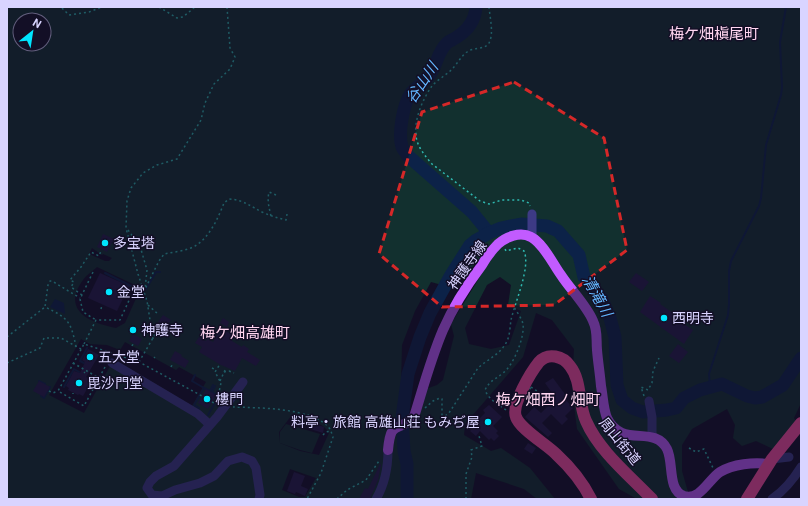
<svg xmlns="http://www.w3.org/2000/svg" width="808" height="506" font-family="Roboto,'Noto Sans JP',sans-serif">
<rect width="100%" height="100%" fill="#130f26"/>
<g fill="#12302f" fill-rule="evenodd">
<path d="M 7,7 L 801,7 L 801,403 L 794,418 L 801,430 L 801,434 L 786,438 L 773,449 L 756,441 L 742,446 L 733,438 L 735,425 L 727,409 L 692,429 L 682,445 L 682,471 L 690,499 L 637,499 L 619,489 L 577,429 L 572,388 L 574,349 L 552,320 L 536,313 L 523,357 L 465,424 L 464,435 L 491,451 L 501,448 L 530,468 L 555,499 L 537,499 L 524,489 L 476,473 L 471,499 L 7,499 ZM 20,20 L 44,20 L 44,44 L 20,44 ZM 92,248 L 102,255 L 103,254 L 112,258 L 109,261 L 105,261 L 89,254 ZM 480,258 L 484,259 L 481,275 L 451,324 L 454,336 L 443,380 L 437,385 L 426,389 L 416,419 L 400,420 L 402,345 L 415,311 L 431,282 L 449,287 L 464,277 ZM 97,267 L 133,284 L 131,290 L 138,294 L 125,323 L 116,328 C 89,323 61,310 83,280 C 86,275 93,271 97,267 ZM 500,277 L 511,285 L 508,305 L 521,311 L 509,345 L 491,349 L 469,344 L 465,328 L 487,285 ZM 81,339 L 90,344 L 107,345 L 120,350 L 125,342 L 176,370 L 179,367 L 206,382 L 192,406 L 114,359 L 84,413 L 49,395 ZM 291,416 C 304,419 323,421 329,433 L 319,455 L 300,451 L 280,443 L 279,432 ZM 290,469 L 316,478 L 305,497 L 299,497 L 282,490 Z"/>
<path d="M 286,424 L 320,434 L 312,453 L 300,450 L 280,443 L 280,432 Z"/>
</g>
<path fill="#0c2248" d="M 55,299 L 64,303 L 65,314 L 50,307 Z"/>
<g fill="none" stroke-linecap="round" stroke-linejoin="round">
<g stroke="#0c2248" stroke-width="2">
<path d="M 105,273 L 131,286"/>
<path d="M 146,289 L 156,272 L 160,272"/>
<path d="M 110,353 L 107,357 L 113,360"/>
<path d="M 84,363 L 80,361 L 87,348"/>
<path d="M 195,375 L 192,381 L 204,388 L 194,405 L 199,408 L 198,410"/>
<path d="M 39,381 L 45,384"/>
<path d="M 215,386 L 212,392 L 219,396"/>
<path d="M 710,386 L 709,374 L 728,315 L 729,304 L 729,271 L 731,261 L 759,206 L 761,198 L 766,145 L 781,95 L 782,87 L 780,42 L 786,7"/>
<path d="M 64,387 L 74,369 L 79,372"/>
<path d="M 204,388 L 210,391 L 213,385"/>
<path d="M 41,396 L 44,398 L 50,387 L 49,387"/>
<path d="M 208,415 L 219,396"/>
</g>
<g stroke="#0c2248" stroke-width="13">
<path d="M 476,7 C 475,21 468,30 457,37 C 454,39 449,41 447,43 C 438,51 437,64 431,73 C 426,81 417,86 411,93 C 403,105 398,133 402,147 C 403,150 406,152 407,155 L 472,212 L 489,233"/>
<path d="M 407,499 L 407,464 L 404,451 L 402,418 L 408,374 L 420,337 L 430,313 L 451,275 L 470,245 L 475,241 L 489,233 L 501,228 L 521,224 L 547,226 L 558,231 L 579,255 L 584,277 L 602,299 L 610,318 L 615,337 L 617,385 L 622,400 L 632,408 L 643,412 L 667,410 L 676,408 L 684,398 L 700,390 L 722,384 L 747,396 L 755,398 L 762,397 L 783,385 L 801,358"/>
</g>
</g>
<g fill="#241b47">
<path d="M 103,234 L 114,239 L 107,252 L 97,247 Z"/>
<path d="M 100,273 L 129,286 L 117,311 L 88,298 Z"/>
<path d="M 636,273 L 649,282 L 642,291 L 629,282 Z"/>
<path d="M 650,296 L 661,303 L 660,304 L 676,315 L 675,318 L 693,330 L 684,344 L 640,312 Z"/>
<path d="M 163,315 L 171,320 L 166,327 L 158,322 Z"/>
<path d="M 223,318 L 229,322 L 227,327 L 220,323 Z"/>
<path d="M 221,328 L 234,336 L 232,341 L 242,347 L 243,345 L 249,349 L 247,352 L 260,360 L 256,366 L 242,358 L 235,371 L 221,365 L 199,352 L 202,347 L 195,343 L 199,337 L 206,341 L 207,339 L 213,342 Z"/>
<path d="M 133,334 L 142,339 L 138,346 L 129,341 Z"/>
<path d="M 678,344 L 688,352 L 679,363 L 669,356 Z"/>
<path d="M 88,349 L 99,355 L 86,377 L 92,380 L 83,396 L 79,394 L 78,395 L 68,390 L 69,388 L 66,386 L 74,371 L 80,373 L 85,362 L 82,360 Z"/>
<path d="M 175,351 L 182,355 L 181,356 L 189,361 L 185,368 L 170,360 Z"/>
<path d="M 553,378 L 567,397 L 565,399 L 573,408 L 565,416 L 568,419 L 562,425 L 551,414 L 542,423 L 552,433 L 548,437 L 525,417 L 534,407 L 541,413 L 555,399 L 554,398 L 555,397 L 545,383 Z"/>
<path d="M 39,381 L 50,387 L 44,397 L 33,391 Z"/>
<path d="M 206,389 L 216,395 L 208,409 L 198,403 Z"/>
<path d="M 489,405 L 502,417 L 493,426 L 498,431 L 496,433 L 499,436 L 494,441 L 491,438 L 489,440 L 480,431 L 476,436 L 470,431 L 475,426 L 473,425 L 485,413 L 483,410 Z"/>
<path d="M 308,422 L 324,427 L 323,433 L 307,428 Z"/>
<path d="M 528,443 L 536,448 L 532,454 L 524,449 Z"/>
<path d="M 380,464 L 381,465 L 378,480 L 370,499 L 359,499 L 365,488 L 368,489 Z"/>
<path d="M 294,472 L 305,476 L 301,486 L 308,489 L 305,496 L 296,492 L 295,494 L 287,491 Z"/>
</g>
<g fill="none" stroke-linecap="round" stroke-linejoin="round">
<g stroke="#2fb8b0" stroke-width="1.5" stroke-dasharray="2 3" stroke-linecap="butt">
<path d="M 159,7 L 177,18 L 183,17 L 195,7"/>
<path d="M 489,7 C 490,18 494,34 489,43 C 485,50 473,47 467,52 C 461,56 458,63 453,68 C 447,75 438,79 432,86 C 422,100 412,123 417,141 C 420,150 426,157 432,164 L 480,201 L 489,204 L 502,200 L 521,200 L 529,203 L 530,206"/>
<path d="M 62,8 L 69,15 L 89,12 L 102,7"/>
<path d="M 271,216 C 269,207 267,201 269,192 L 276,195"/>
<path d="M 128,230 L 140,246 L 147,270 L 145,289"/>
<path d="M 93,272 L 80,299 L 83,312 L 96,320"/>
<path d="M 82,295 L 71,287 L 74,282 L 70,280 L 81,267 L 91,252 L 99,256 L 101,251"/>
<path d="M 148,305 L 158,314"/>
<path d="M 101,309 L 102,305"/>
<path d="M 7,337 L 45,307"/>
<path d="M 153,339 L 147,301 L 138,274 L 126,228 L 127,201 L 131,188 L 143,173 L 157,165 L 177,159 L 201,120 L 205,103 L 214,84 L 230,69 L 235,57 L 230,48 L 227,7"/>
<path d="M 84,344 L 96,320 L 120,320 L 131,296 L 144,291 L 159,261 L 164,254 C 174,252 186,251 195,246 C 210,237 218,218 224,203 L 229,199 C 245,200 251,207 264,213 C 271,216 278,218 286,220 L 287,214"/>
<path d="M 132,346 L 133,344"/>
<path d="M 76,347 C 71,321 68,318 45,307 L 48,285 L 50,281 L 52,281 L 80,298"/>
<path d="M 105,351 L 106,358"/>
<path d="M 154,358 L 155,357"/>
<path d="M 139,362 L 160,326"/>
<path d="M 7,363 L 40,348 L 44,338 L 61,338 L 81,349"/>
<path d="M 73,363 L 99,378"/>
<path d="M 105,367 L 84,406 L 58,391 L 84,344 L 139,362 L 202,396"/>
<path d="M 171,367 L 172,365"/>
<path d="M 212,368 L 216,370"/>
<path d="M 224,372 L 229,371 L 234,373"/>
<path d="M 84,373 L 85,372"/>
<path d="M 220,381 L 226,368"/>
<path d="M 531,387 L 537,391 L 529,400 L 524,398 Z"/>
<path d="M 49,391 L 53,393 L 58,391"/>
<path d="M 73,394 L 73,393"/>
<path d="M 644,396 L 641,387 L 648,390 L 652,383 L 653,371 L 659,358"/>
<path d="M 212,402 L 216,404"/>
<path d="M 216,404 L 220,395 L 219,392 L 221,383 L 215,372 L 220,364"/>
<path d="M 233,407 C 257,408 314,407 330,429 C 331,431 332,434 333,437 L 321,473 L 307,499"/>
<path d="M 425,408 L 433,401 L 440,398 L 442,399 L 442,415 L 445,416 L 449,413 L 478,368 C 488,359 501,354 507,341 C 510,335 510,326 511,320 C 515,302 531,267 524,251 L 518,248 L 506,251 L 505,249"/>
<path d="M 506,410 C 498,404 489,400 485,390 C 490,380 495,380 503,373 C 513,366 525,337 523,324 C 522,319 517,312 514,307"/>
<path d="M 323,435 L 326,432 L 331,431"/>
<path d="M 689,448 L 696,452 L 704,449 L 713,468"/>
<path d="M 300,499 L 301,499"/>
<path d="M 337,499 L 347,490 L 366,480 L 379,461"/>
<path d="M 466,499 L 466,474 L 472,457 L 471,450 L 482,446 L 479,436"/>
</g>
<g stroke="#3d3a85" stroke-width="9">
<path d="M 532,214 L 532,237"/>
<path d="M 112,363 L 198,414 L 209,424"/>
<path d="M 243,382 L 217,417 L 174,466 L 156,476 L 150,482 L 147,488 L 152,495 L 162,496 L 175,490 L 200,483 L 214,476 L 228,461 L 242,457 L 252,461 L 256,468 L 260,495 L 259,499"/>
<path d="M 649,401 L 652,417 L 652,437"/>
<path d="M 772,459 L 789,457"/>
<path d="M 376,499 C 385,484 388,467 388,450"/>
<path d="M 772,499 C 785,490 793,480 801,467"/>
</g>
<path stroke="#c25bff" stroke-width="10" d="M 388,450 C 391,418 397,434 414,417 C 423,388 431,358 443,330 C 453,307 467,285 482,265 C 486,258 492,250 498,244 C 506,237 520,231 531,237 C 543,243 553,264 561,275 C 570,289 587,306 593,321 C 598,331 596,339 597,350 C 598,362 600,374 601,386 C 603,396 603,408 607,418 C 622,449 654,424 667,449 C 674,463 667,490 684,496 C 700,501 709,479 720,472 C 733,464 754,462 768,464"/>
<g stroke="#ff4fa3" stroke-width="12">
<path d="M 591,499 C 583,483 569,466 556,454 C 546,444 520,429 516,417 C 511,405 531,372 539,362 C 548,352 563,356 570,366 C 582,381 578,404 586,421 C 599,451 630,476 652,499"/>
<path d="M 747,499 L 772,459 L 801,423"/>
</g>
</g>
<path d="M0 0H808V506H0ZM 514,82 L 604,138 L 627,250 L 554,305 L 442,307 L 379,254 L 422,112 Z" fill="#130f26" fill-opacity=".55" fill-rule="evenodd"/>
<path fill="none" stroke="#d62828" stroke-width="3" stroke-dasharray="8 5" stroke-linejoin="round" d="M 514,82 L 604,138 L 627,250 L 554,305 L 442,307 L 379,254 L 422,112 Z"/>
<g fill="#00e5ff" stroke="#130f26" stroke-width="1.5">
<circle cx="105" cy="243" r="4"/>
<circle cx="109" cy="292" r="4"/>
<circle cx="664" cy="318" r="4"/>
<circle cx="133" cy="330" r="4"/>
<circle cx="90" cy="357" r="4"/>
<circle cx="79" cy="383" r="4"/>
<circle cx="207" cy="399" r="4"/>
<circle cx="488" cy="422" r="4"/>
</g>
<g text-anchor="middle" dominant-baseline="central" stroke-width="3" stroke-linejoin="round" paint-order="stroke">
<g font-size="14" fill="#d9d4ff" stroke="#130f26" text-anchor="start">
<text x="113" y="243">多宝塔</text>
<text x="117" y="292">金堂</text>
<text x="672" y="318">西明寺</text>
<text x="141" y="330">神護寺</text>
<text x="98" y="357">五大堂</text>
<text x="87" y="383">毘沙門堂</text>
<text x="215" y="399">樓門</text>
<text x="480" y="422" text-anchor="end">料亭・旅館 高雄山荘 もみぢ屋</text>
</g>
<g font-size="14" fill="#d9d4ff" stroke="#130f26">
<text transform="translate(467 265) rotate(-55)">神護寺線</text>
<text transform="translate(620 441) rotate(51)">周山街道</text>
</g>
<g font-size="15" fill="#ffd6f0" stroke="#130f26">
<text x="714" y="34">梅ケ畑槇尾町</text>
<text x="245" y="333">梅ケ畑高雄町</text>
<text x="548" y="400">梅ケ畑西ノ畑町</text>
</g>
<g font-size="15" font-style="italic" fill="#62b6ff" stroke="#130f26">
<text transform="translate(422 83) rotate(-56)">谷山川</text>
<text transform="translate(597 296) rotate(61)">清滝川</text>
</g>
</g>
<rect width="808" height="506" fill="none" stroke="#d9d4ff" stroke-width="16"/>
<g transform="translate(32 32) rotate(30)"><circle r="19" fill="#130f26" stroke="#625e7d"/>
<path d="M0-3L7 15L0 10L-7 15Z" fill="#00e5ff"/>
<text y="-6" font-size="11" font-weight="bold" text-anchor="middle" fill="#d9d4ff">N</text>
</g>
</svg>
